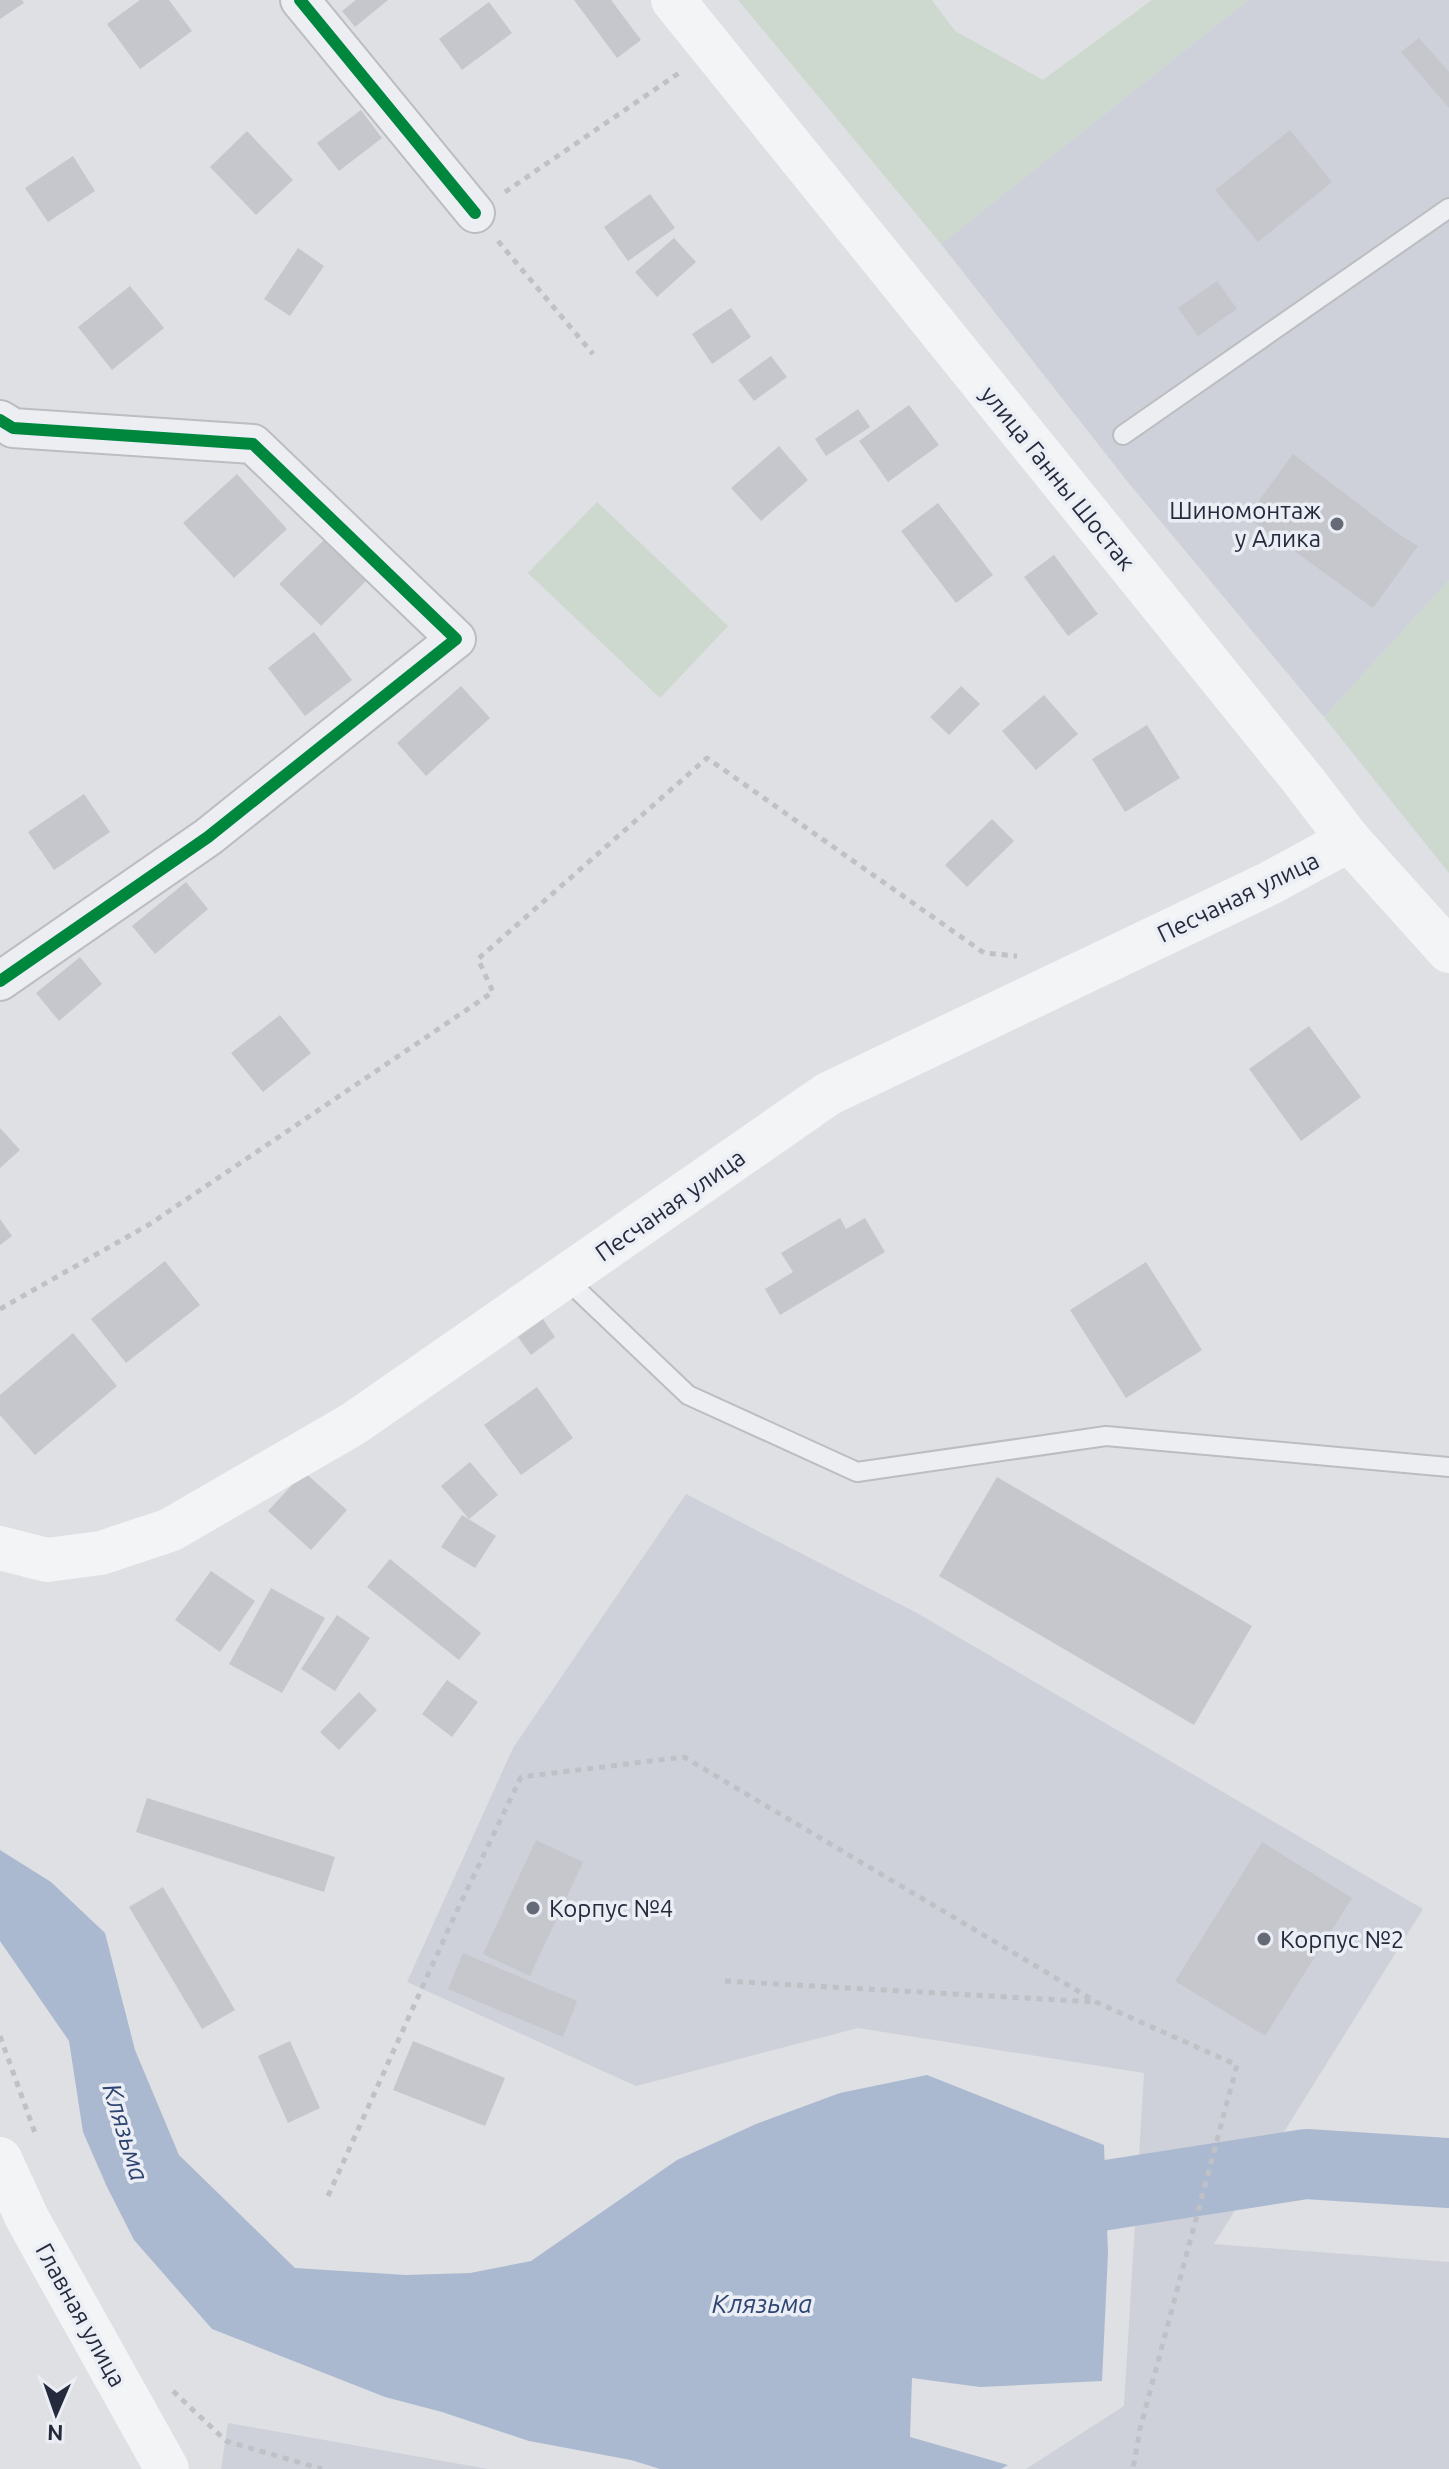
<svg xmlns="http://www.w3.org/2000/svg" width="1449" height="2469" font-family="Ubuntu,sans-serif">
<rect width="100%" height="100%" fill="#dee0e4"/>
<g fill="#ced1d9">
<path d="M 1248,0 L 1449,0 L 1449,580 L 1324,717 L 1127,481 L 941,244 Z"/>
<path d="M 686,1494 L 917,1613 L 1423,1909 L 1214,2244 L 1449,2262 L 1449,2469 L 1026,2469 L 1124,2406 L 1144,2073 L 858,2028 L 636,2086 L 407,1982 L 513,1748 Z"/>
<path d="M 228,2423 L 488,2469 L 221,2469 Z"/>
</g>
<g fill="#cdd8ce">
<path d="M 738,0 L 932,0 L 955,31 L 1043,80 L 1152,0 L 1248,0 L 941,244 Z"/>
<path d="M 597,502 L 728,626 L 660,698 L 528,573 Z"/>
<path d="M 1449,580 L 1449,873 L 1324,717 Z"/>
</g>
<path fill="#abb9d0" d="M 0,1850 L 51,1882 L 105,1933 L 135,2050 L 179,2155 L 295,2268 L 406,2275 L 470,2273 L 531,2261 L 677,2160 L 756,2124 L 840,2093 L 927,2075 L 1104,2145 L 1108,2253 L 1102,2381 L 980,2387 L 912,2378 L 910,2437 L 1008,2465 L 1001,2469 L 660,2469 L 631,2460 L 529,2441 L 442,2412 L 385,2397 L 212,2329 L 134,2240 L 107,2187 L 83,2132 L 69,2041 L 0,1941 Z"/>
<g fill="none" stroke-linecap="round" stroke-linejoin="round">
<path stroke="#abb9d0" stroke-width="70" d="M 1011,2210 L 1306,2164 L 1449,2173"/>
</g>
<g fill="#c5c7cc">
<path d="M 0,0 L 22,0 L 24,3 L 0,19 Z"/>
<path d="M 140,0 L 169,0 L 192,31 L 140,69 L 107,24 Z"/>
<path d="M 356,0 L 388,0 L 355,27 L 342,11 Z"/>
<path d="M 574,0 L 611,0 L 641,40 L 617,58 Z"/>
<path d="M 489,2 L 512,33 L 462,70 L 439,39 Z"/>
<path d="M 1419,38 L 1449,72 L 1449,108 L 1401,52 Z"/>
<path d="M 361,110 L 382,138 L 339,171 L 317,143 Z"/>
<path d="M 1290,130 L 1332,182 L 1258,242 L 1215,190 Z"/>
<path d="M 247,131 L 293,180 L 256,215 L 210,167 Z"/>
<path d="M 73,156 L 95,191 L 48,222 L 25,188 Z"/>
<path d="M 650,194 L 675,228 L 628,261 L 604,227 Z"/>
<path d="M 674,238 L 696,262 L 657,297 L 635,272 Z"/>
<path d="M 298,248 L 324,266 L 290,316 L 264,299 Z"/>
<path d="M 1217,281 L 1237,309 L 1198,336 L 1178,308 Z"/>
<path d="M 130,286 L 164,328 L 112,370 L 78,327 Z"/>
<path d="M 731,308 L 751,337 L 712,364 L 692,334 Z"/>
<path d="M 771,356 L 787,377 L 754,401 L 738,380 Z"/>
<path d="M 909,405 L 939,445 L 888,482 L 859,441 Z"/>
<path d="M 858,409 L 870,427 L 826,456 L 815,439 Z"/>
<path d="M 779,446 L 808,480 L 761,521 L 731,488 Z"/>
<path d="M 1293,454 L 1398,534 L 1418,546 L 1373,608 L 1247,517 Z"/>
<path d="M 237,474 L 287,529 L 234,578 L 183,523 Z"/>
<path d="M 938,503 L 993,575 L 956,603 L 901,531 Z"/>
<path d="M 327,537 L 369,578 L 321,626 L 279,584 Z"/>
<path d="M 1054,555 L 1098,614 L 1068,636 L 1024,577 Z"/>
<path d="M 314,632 L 352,680 L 305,716 L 268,668 Z"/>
<path d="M 461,686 L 490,718 L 426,776 L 397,743 Z"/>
<path d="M 961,686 L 980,704 L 949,735 L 930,717 Z"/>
<path d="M 1044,695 L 1078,734 L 1036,770 L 1002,731 Z"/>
<path d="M 1147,725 L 1180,778 L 1125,812 L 1092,759 Z"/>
<path d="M 84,794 L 110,832 L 54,870 L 28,832 Z"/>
<path d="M 992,819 L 1014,841 L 967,887 L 945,865 Z"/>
<path d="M 186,882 L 208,909 L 155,954 L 132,926 Z"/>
<path d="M 80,957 L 102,984 L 59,1021 L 36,993 Z"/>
<path d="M 280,1015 L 311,1053 L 263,1092 L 231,1053 Z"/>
<path d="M 1309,1026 L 1361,1097 L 1301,1141 L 1249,1069 Z"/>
<path d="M 0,1128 L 20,1150 L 0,1168 Z"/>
<path d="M 840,1218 L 846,1229 L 865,1218 L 885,1252 L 780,1315 L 765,1289 L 793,1272 L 781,1253 Z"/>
<path d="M 0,1219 L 12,1236 L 0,1245 Z"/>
<path d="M 165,1261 L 200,1305 L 126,1363 L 91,1319 Z"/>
<path d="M 1146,1262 L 1202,1350 L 1126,1398 L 1070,1310 Z"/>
<path d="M 543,1319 L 555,1337 L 531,1355 L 518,1337 Z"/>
<path d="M 73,1333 L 117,1386 L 35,1455 L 0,1415 L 0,1395 Z"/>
<path d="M 537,1387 L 573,1438 L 521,1475 L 484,1425 Z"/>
<path d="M 470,1462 L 498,1495 L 469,1519 L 441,1486 Z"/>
<path d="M 304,1472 L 347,1510 L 311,1550 L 268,1511 Z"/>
<path d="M 997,1477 L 1252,1626 L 1194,1725 L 939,1576 Z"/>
<path d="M 462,1515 L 496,1536 L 475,1568 L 441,1547 Z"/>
<path d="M 390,1559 L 481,1633 L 459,1660 L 367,1587 Z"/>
<path d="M 211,1571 L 255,1601 L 220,1652 L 175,1620 Z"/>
<path d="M 271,1588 L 325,1618 L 282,1693 L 229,1664 Z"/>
<path d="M 337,1615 L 370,1638 L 335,1691 L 301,1669 Z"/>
<path d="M 447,1680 L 478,1702 L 452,1737 L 422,1714 Z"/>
<path d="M 359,1692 L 377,1710 L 339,1750 L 320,1732 Z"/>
<path d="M 147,1798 L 335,1857 L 324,1892 L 136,1832 Z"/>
<path d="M 536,1840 L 583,1862 L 530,1976 L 483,1954 Z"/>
<path d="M 1262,1842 L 1352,1898 L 1265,2036 L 1175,1981 Z"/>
<path d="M 163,1887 L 235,2010 L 202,2029 L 129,1907 Z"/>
<path d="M 463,1953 L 577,2001 L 563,2037 L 448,1989 Z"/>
<path d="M 290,2041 L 320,2108 L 288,2123 L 258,2056 Z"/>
<path d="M 413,2041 L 505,2078 L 485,2126 L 393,2090 Z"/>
</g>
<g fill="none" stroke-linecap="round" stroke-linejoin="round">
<defs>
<g id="lane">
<path d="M 1123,435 L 1449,208"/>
<path d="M 565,1278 L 688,1395 L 857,1472 L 1106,1436 L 1449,1467"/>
</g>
<g id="street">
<path d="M 300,0 L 475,213"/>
<path d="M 0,420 L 13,428 L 253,444 L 456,639 L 208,837 L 0,981"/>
</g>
</defs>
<use href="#lane" stroke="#bbbdc1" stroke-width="22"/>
<use href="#street" stroke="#bbbdc1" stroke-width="42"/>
<g stroke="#c0c1c7" stroke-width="5" stroke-dasharray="6 6" stroke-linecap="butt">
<path d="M 505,192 L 679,73"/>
<path d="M 498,241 L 593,354"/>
<path d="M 0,1309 L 150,1224 L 493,992 L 478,959 L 707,758 L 984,953 L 1017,956"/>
<path d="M 725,1981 L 1096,2002"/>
<path d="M 0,2036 L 35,2133"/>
<path d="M 328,2196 L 454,1917 L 521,1777 L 684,1757 L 1098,2003 L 1237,2065 L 1140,2429 L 1133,2469"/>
<path d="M 173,2391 L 226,2441 L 322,2469"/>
</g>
<use href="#lane" stroke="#edeef1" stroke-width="18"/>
<use href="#street" stroke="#edeef1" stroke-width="38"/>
<g stroke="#f2f4f5" stroke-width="44">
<path d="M 673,0 L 1303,780 L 1349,840 L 1449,951"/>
<path d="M 0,1548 L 47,1560 L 101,1553 L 170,1530 L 353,1424 L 828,1094 L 1270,883 L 1349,840"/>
<path d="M 0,2159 L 27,2218 L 167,2469"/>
</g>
<defs>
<g id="cycleway">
<path d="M 300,0 L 475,213"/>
<path d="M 0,420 L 13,428 L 253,444 L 456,639 L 208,837 L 0,981"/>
</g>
</defs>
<use href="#cycleway" stroke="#ebeef4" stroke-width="17"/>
<use href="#cycleway" stroke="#00873e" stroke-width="12"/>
</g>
<g fill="#666a77" stroke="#ebeef4" stroke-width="3">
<circle cx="1337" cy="524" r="8"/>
<circle cx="533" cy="1908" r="8"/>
<circle cx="1264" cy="1939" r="8"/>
</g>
<g text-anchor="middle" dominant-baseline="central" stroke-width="7" stroke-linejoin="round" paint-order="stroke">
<g font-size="24" fill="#252b3d" stroke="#ebeef4">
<text transform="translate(1058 478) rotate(51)">улица Ганны Шостак</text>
<text transform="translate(1238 897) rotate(-26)">Песчаная улица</text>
<text transform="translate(670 1205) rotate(-35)">Песчаная улица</text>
<text transform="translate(81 2315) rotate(61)">Главная улица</text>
</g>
<g font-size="24" fill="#252b3d" stroke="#ebeef4" text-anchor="start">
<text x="1321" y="510" text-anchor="end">Шиномонтаж<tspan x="1321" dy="28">у Алика</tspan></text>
<text x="549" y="1908">Корпус №4</text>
<text x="1280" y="1939">Корпус №2</text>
</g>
<g font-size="26" font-style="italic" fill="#2f4571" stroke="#ebeef4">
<text transform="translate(126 2132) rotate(73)">Клязьма</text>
<text x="762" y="2303">Клязьма</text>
</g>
</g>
<g transform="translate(56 2413) rotate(182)" stroke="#ebeef4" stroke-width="6" paint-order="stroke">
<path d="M0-6L14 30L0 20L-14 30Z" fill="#252b3d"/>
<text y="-12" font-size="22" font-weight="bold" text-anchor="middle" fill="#252b3d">N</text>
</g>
</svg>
